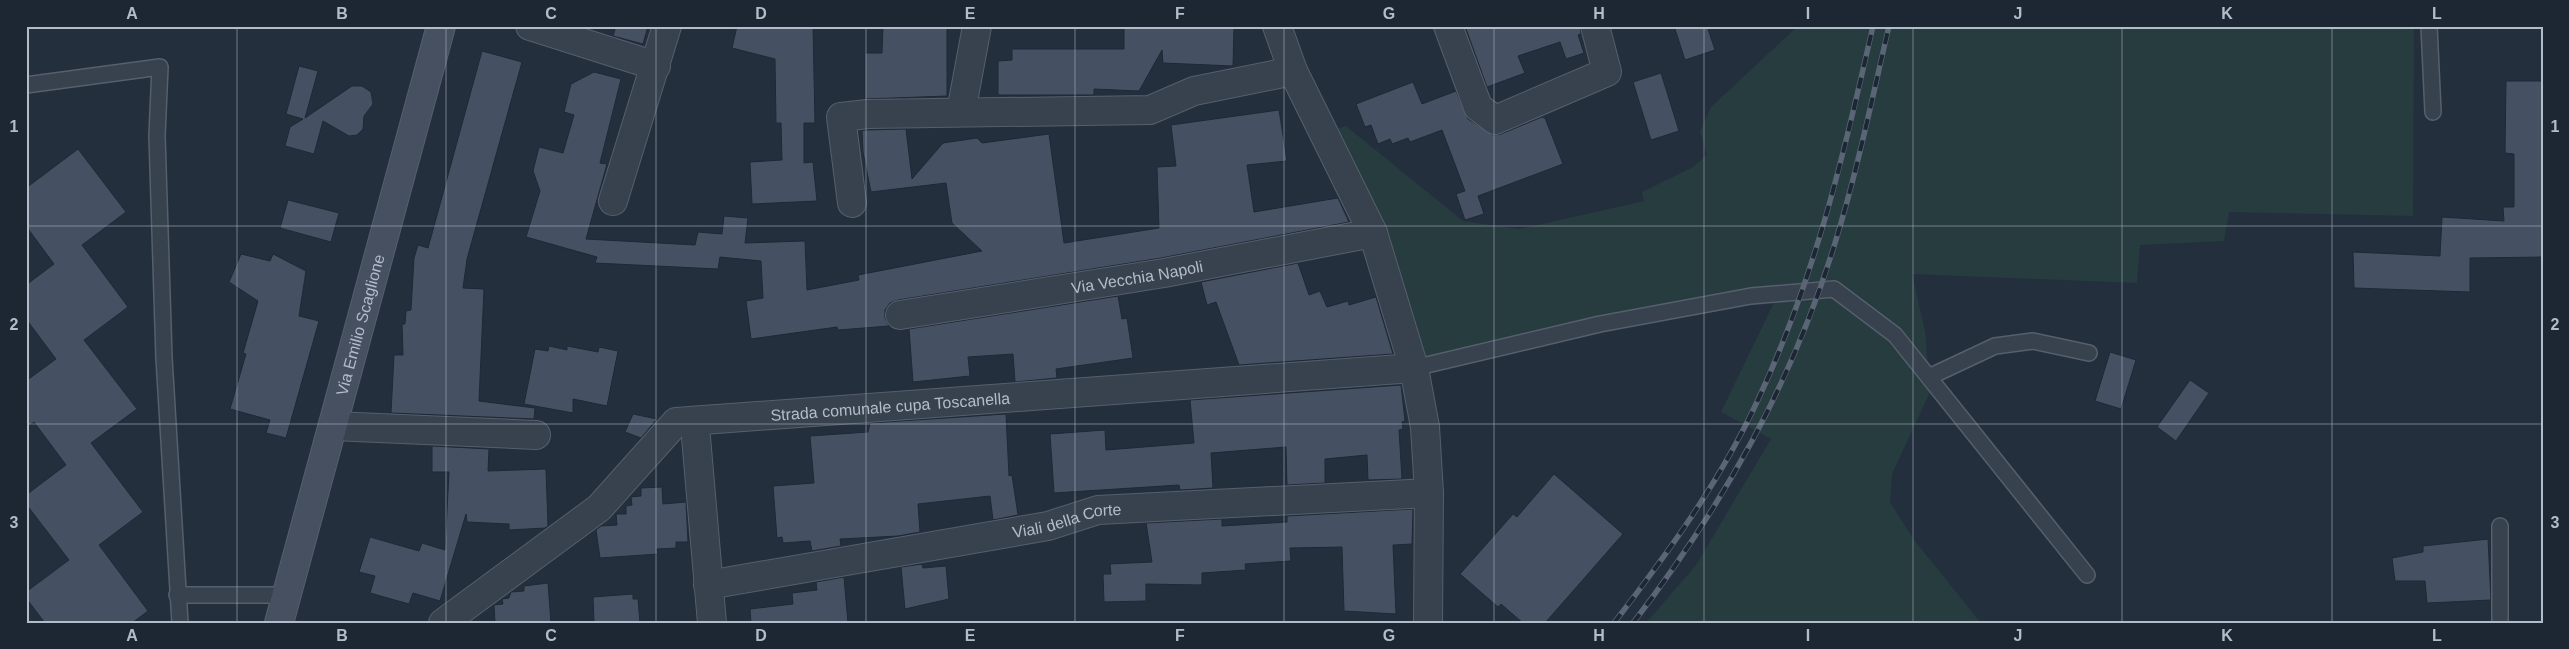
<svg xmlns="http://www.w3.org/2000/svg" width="2569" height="649" font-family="Arial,sans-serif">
<rect width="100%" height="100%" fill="#242f3e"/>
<path fill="#263c3f" d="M 1798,26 L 2414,26 L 2413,216 L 2229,212 L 2224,241 L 2140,245 L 2137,283 L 1912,274 L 1925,331 L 1930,392 L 1892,474 L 1890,502 L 1914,540 L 1981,623 L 1646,623 L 1696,565 L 1771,439 L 1721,412 L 1783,284 L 1666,303 L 1429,357 L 1419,356 L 1334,130 L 1346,126 L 1463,221 L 1519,229 L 1644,201 L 1642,192 L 1693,167 L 1707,155 L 1700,131 L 1711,107 Z"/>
<g fill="#455162" stroke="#1f2835">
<path d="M 616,26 L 648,26 L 643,44 L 613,36 Z"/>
<path d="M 737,26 L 813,26 L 815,123 L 804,123 L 804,163 L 813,162 L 817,201 L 752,204 L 750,162 L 782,160 L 781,123 L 776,123 L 775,59 L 732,48 Z"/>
<path d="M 883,26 L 947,26 L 947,96 L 865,99 L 865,53 L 882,53 Z"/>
<path d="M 1124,26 L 1234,26 L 1233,66 L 1163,63 L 1162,50 L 1139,91 L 1094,89 L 1094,95 L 998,95 L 998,61 L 1012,60 L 1012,49 L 1124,49 Z"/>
<path d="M 1465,26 L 1580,26 L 1581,34 L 1578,35 L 1584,53 L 1566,59 L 1560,42 L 1518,56 L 1525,73 L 1487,87 Z"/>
<path d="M 1674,26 L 1707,26 L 1715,50 L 1685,60 Z"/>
<path d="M 482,51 L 522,62 L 467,259 L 463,288 L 484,289 L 479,401 L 535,408 L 534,419 L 391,413 L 394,355 L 403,355 L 402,324 L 405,324 L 406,311 L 411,310 L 414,258 L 418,245 L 428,248 Z"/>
<path d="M 299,66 L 318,71 L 305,118 L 352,86 L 362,86 L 371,92 L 373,104 L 364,116 L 363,129 L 357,135 L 349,136 L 323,121 L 314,154 L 285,146 L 290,127 L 303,119 L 286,114 Z"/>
<path d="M 594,72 L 621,79 L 600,163 L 607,164 L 586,239 L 695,245 L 698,232 L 722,234 L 724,216 L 748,218 L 745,243 L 805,241 L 807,290 L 859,280 L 858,275 L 982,251 L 952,223 L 946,183 L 871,192 L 863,152 L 862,131 L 865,130 L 906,129 L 912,179 L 943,143 L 977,138 L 982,143 L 1049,134 L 1064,243 L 1159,228 L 1157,167 L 1176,166 L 1171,125 L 1279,110 L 1287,161 L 1247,165 L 1254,212 L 1338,198 L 1349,222 L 1161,258 L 898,300 L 890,303 L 885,310 L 885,318 L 889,326 L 838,330 L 837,327 L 751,339 L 746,301 L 763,298 L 761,261 L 720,257 L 718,269 L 595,263 L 597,257 L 526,237 L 540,191 L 533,171 L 539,147 L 563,153 L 574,115 L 564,112 L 571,84 Z"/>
<path d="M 1661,73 L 1679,131 L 1651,140 L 1633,82 Z"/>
<path d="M 2506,81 L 2543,81 L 2543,257 L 2470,258 L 2470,292 L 2354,288 L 2353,252 L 2440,256 L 2442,217 L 2504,221 L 2503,207 L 2514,207 L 2514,154 L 2505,153 Z"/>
<path d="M 1413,82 L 1422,104 L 1456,91 L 1468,119 L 1493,135 L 1501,134 L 1542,117 L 1545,118 L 1563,164 L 1478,196 L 1484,214 L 1465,220 L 1456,194 L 1465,191 L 1442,130 L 1410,142 L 1408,138 L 1392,144 L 1390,139 L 1378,144 L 1371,125 L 1365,127 L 1356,104 Z"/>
<path d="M 78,149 L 126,212 L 82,245 L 128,307 L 84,340 L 137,409 L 91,443 L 143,512 L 99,545 L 148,611 L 132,623 L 45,623 L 26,598 L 26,592 L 69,560 L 26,504 L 26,495 L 66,465 L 34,422 L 26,428 L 26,381 L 56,359 L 26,319 L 26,285 L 54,264 L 26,226 L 26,188 Z"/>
<path d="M 288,200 L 339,213 L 331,242 L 280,228 Z"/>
<path d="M 241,254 L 270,261 L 273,254 L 306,271 L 299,316 L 319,321 L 286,438 L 266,433 L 270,420 L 230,409 L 246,354 L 243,353 L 258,301 L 229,282 Z"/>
<path d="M 1298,263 L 1309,295 L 1320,291 L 1327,307 L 1348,301 L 1349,305 L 1376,297 L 1393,354 L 1239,365 L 1216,302 L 1207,305 L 1201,282 Z"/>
<path d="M 1118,296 L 1122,319 L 1127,318 L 1133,358 L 1056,369 L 1057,378 L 1015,382 L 1013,354 L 968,357 L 970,376 L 913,382 L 909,329 Z"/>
<path d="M 549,346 L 567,350 L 567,346 L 598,352 L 599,347 L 618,351 L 607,406 L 573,399 L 573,413 L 524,404 L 535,349 L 548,351 Z"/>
<path d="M 2110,352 L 2136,360 L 2121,409 L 2095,401 Z"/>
<path d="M 2190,380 L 2209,393 L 2176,441 L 2157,427 Z"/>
<path d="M 1401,385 L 1405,421 L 1402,422 L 1403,429 L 1399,430 L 1402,479 L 1368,480 L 1367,455 L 1325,459 L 1325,483 L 1287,485 L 1286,447 L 1211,453 L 1213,488 L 1180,490 L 1179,485 L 1054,493 L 1050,434 L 1105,430 L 1106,450 L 1194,443 L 1190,400 Z"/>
<path d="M 633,414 L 657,419 L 641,438 L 625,432 Z"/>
<path d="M 1006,414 L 1009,476 L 1012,475 L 1018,515 L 993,520 L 990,496 L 918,504 L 920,532 L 898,536 L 840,539 L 841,546 L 812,551 L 810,541 L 783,543 L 782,537 L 777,538 L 773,486 L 814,483 L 810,436 L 868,432 L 870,423 Z"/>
<path d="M 432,446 L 489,449 L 488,471 L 546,469 L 548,526 L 545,528 L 509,530 L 509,524 L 467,522 L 466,514 L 440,601 L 413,593 L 409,604 L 370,593 L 375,576 L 359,572 L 370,537 L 419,551 L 422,543 L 445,550 L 449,472 L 432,472 Z"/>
<path d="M 1554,474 L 1623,534 L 1545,623 L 1523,623 L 1501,604 L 1498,607 L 1460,574 L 1513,514 L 1517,517 Z"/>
<path d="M 662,487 L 663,504 L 686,502 L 688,542 L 676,542 L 676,548 L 657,549 L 658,554 L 600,558 L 596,530 L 601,526 L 617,525 L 616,514 L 626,514 L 626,506 L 632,505 L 631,497 L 641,496 L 641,488 Z"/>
<path d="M 1413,509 L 1412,544 L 1393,545 L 1396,614 L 1344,611 L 1342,547 L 1290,548 L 1291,561 L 1245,564 L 1246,570 L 1202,573 L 1202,585 L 1146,584 L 1146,601 L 1104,602 L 1103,574 L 1111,574 L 1110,564 L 1152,562 L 1146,523 L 1222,519 L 1222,526 L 1287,522 L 1287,516 Z"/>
<path d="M 2488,539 L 2491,600 L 2427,603 L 2425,581 L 2395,581 L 2392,558 L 2423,552 L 2423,546 Z"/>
<path d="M 922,564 L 923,568 L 946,566 L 949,599 L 905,609 L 901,567 Z"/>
<path d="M 844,577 L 848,623 L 751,623 L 750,609 L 793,604 L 792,593 L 817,590 L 816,582 Z"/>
<path d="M 548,583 L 551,623 L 495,623 L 494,605 L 503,604 L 502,599 L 509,598 L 511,592 L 524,591 L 524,586 Z"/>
<path d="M 633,594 L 633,599 L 638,599 L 640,623 L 594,623 L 593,597 Z"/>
</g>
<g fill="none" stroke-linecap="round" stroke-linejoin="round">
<defs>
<g id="lane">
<path d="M 2429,26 L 2433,112"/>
<path d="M 26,85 L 160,67 L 157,136 L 164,358 L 180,623"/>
<path d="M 1414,368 L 1600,324 L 1751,296 L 1834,289 L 1895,335 L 2087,575"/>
<path d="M 1929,377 L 1995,346 L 2033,341 L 2089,353"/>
<path d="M 2500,526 L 2500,623"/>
<path d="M 177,595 L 287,595"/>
</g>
<g id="street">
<path d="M 530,26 L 656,66"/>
<path d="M 1277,26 L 1293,71 L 1373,233 L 1414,368 L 1425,427 L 1429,493 L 1428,623"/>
<path d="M 1448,26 L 1478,107 L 1495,120 L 1607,72 L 1595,26"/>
<path d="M 961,112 L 977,26"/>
<path d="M 613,201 L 667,26"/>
<path d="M 852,203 L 841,117 L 868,114 L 1150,110 L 1194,91 L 1293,71"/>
<path id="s1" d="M 900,315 L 1164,273 L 1373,233"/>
<path d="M 333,426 L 536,435"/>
<path d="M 696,437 L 712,623"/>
<path id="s2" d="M 708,585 L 1048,526 L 1098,510 L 1429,493"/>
<path id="s3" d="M 443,623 L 599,508 L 676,422 L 1414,368"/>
</g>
<g id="secondary">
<path id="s4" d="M 279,623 L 441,26"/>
</g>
</defs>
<use href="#lane" stroke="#565f6c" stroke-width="18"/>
<use href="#street" stroke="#565f6c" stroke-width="30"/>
<use href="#secondary" stroke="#565f6c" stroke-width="30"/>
<use href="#lane" stroke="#38414e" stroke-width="15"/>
<use href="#street" stroke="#38414e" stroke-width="28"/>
<use href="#secondary" stroke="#465061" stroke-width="28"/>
<defs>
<g id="rail">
<path d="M 1614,623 C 1667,554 1719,483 1756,404 C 1814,281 1843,159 1873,26"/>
<path d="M 1633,623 C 1722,507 1792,384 1835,243 C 1857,172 1872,99 1889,26"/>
</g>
</defs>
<use href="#rail" stroke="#5a6575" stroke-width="5.5"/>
<use href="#rail" stroke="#1d2633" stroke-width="4" stroke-dasharray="11" stroke-linecap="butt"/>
</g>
<path fill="none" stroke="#b4bcc9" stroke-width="1" stroke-opacity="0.55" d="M 237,26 L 237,623M 446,26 L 446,623M 656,26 L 656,623M 866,26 L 866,623M 1075,26 L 1075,623M 1284,26 L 1284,623M 1494,26 L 1494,623M 1704,26 L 1704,623M 1913,26 L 1913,623M 2122,26 L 2122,623M 2332,26 L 2332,623M 26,226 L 2543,226M 26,424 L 2543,424"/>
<g text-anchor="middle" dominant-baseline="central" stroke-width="4" stroke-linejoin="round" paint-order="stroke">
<g font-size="16" fill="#b4bcc9" stroke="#1d2633">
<text stroke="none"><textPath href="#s1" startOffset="240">Via Vecchia Napoli</textPath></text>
<text stroke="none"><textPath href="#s4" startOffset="309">Via Emilio Scaglione</textPath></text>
<text stroke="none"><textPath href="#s3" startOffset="524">Strada comunale cupa Toscanella</textPath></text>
<text stroke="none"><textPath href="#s2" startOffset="365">Viali della Corte</textPath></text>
</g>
</g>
<rect width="2569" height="649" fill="none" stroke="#1d2633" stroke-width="55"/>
<rect x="28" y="28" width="2514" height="594" fill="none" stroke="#b4bcc9" stroke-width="2"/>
<g font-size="16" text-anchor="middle" font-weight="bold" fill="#b4bcc9">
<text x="132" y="19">A</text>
<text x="342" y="19">B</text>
<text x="551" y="19">C</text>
<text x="761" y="19">D</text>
<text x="970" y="19">E</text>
<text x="1180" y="19">F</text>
<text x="1389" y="19">G</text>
<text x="1599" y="19">H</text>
<text x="1808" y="19">I</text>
<text x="2018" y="19">J</text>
<text x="2227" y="19">K</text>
<text x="2437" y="19">L</text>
<text x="14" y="132">1</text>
<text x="2555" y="132">1</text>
<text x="14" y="330">2</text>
<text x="2555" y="330">2</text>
<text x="14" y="528">3</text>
<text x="2555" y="528">3</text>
<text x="132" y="641">A</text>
<text x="342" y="641">B</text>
<text x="551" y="641">C</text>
<text x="761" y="641">D</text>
<text x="970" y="641">E</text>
<text x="1180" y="641">F</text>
<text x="1389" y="641">G</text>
<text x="1599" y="641">H</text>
<text x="1808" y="641">I</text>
<text x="2018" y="641">J</text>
<text x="2227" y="641">K</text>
<text x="2437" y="641">L</text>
</g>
</svg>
